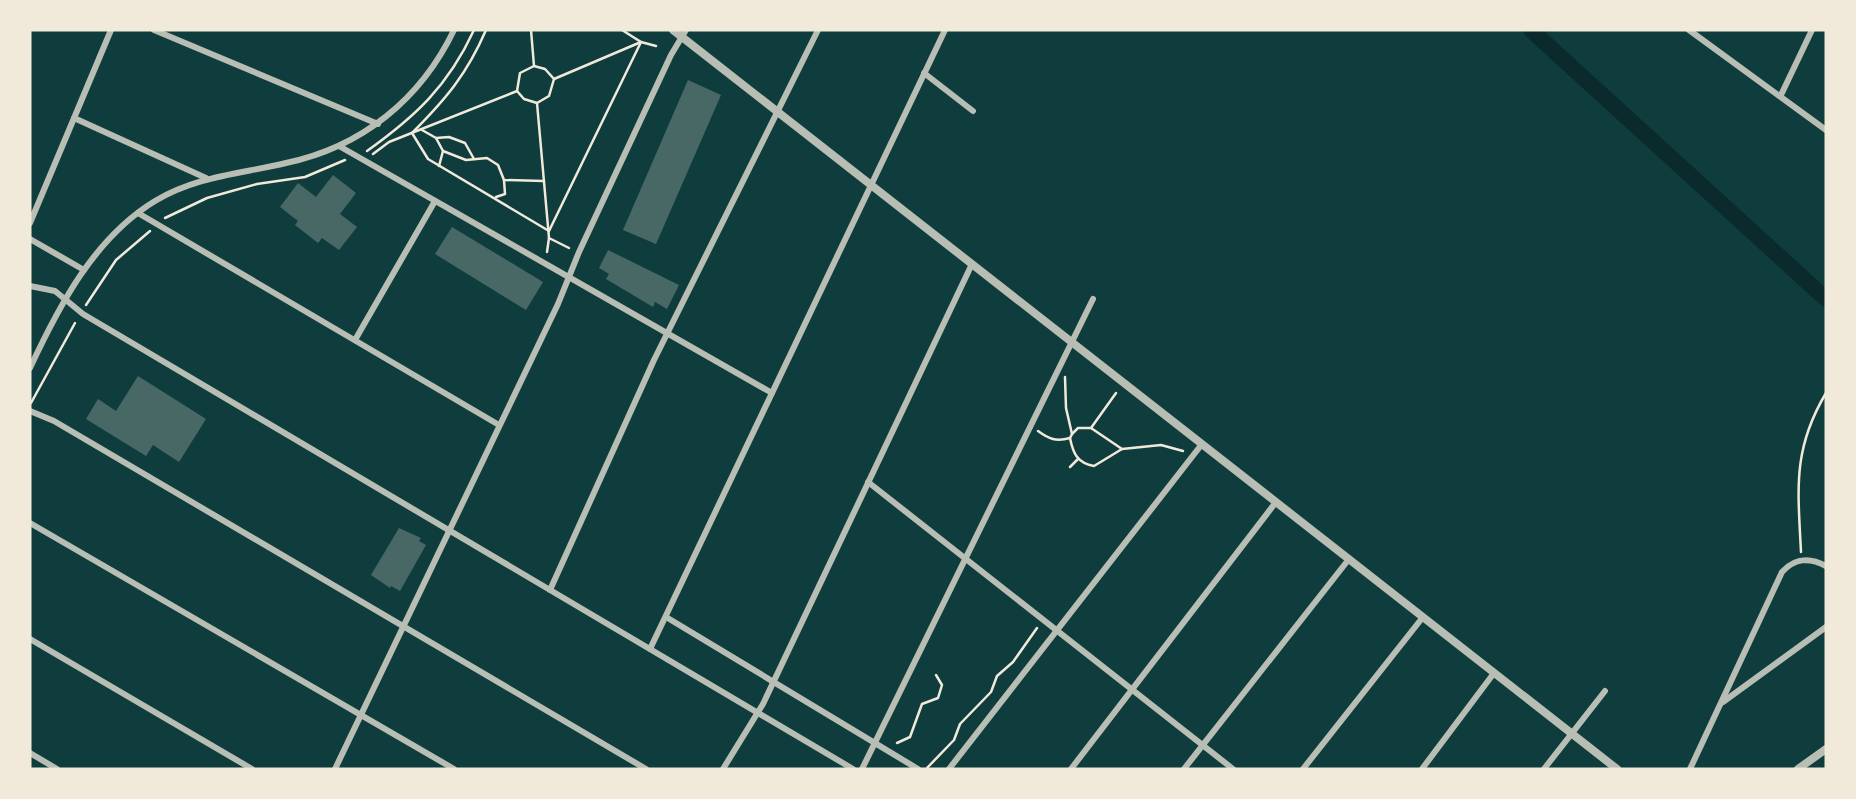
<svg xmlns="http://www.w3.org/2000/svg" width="1856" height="799" font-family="Overpass,sans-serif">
<rect width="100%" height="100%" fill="#0f3d3e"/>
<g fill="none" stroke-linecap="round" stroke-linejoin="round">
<path stroke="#0a2a2b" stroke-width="16" d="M 1531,30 L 1826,299"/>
</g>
<g fill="#486865">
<path d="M 688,80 L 721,95 L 656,244 L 623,230 Z"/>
<path d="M 333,175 L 356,193 L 340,214 L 357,227 L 339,250 L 322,238 L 318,243 L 295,225 L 298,221 L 280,207 L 298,183 L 316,197 Z"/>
<path d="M 452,227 L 543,282 L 526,310 L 435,254 Z"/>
<path d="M 608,250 L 679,285 L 667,309 L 655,302 L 653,307 L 606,279 L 609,274 L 599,268 Z"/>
<path d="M 138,376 L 206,419 L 179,462 L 153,445 L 146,456 L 86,419 L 98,399 L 116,411 Z"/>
<path d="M 399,528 L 421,538 L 419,541 L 426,545 L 400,591 L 391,586 L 390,588 L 371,575 Z"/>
</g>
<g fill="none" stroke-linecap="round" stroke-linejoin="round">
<g stroke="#f1e9da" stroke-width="2.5">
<path d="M 486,30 C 467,74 446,99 412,133 L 428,159 L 549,231 L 641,42 L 622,30"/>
<path d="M 531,30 L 534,66"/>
<path d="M 554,79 L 641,42 L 656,46"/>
<path d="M 517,91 L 524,99 L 537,103"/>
<path d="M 422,130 L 436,138 L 443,151 L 439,166"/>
<path d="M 436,138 L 449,137 L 465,143 L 474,159"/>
<path d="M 367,151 C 416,116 448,86 474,30"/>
<path d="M 443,151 L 466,160 L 487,158 L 498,165 L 504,180 L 544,181"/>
<path d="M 373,154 L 389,142 L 517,91 L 520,73 L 534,66 L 545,69 L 554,79 L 549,96 L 537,103 L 549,238 L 569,248"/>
<path d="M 496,197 L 505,194 L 504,180"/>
<path d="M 165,218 L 207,198 L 257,184 L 305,177 L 345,160"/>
<path d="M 547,252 L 549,238"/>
<path d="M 86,305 L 116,260 L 150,231"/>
<path d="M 1065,377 L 1066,408 L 1072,434 L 1070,438 C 1073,453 1077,463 1094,466 L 1122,449 L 1091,428 L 1116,393"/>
<path d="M 31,403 L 75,323"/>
<path d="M 1038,431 C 1049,439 1056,442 1070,438"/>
<path d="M 1072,434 L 1078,428 L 1091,428"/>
<path d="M 1122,449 L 1161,445 L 1183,451"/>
<path d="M 1070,467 L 1078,459"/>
<path d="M 1801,552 C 1798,490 1792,450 1826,393"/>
<path d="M 897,743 L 910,737 L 922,704 L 938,698 L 942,685 L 936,675"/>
<path d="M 927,768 L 954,740 L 960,724 L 991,692 L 997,676 L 1013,662 L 1037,628"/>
</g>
<g stroke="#b8beb3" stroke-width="6">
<path d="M 154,30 L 378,124"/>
<path d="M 1689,30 L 1826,130"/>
<path d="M 924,73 L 973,111"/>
<path d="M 1781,95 L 1812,30"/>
<path d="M 74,118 L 206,178"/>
<path d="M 339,146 L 772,393"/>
<path d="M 138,213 L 499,425"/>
<path d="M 30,223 L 111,30"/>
<path d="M 30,239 L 84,270"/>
<path d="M 30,286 L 55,291 L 83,314 L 853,769"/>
<path d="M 355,340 L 435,201"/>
<path d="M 30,368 C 59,306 94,238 155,201 C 197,176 240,174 286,163 C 362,147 421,99 454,30"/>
<path d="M 30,411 L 54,421 L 646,769"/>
<path d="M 868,482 L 1233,769"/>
<path d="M 30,523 L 454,769"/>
<path d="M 550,590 L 654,360 L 818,30"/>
<path d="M 666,617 L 918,769"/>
<path d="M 30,639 L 252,769"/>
<path d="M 650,649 L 945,30"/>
<path d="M 1723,702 L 1826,627"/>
<path d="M 30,753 L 57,769"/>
<path d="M 335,769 L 558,304 L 579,252 L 671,55 L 686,30"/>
<path d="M 723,769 L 763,704 L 972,264"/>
<path d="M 862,769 L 1093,299"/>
<path d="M 949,769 L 1202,444"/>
<path d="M 1071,769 L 1276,502"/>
<path d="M 1184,769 L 1349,559"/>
<path d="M 1303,769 L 1423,617"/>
<path d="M 1422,769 L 1494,673"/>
<path d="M 1544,769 L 1605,691"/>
<path d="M 1690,769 L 1782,572 C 1795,558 1809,557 1826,566"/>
</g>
<g stroke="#b8beb3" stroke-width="8">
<path d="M 673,30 L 1617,769"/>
<path d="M 1798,769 L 1826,749"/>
</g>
</g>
<rect width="1856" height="799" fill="none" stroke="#f1e9da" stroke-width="63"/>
</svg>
